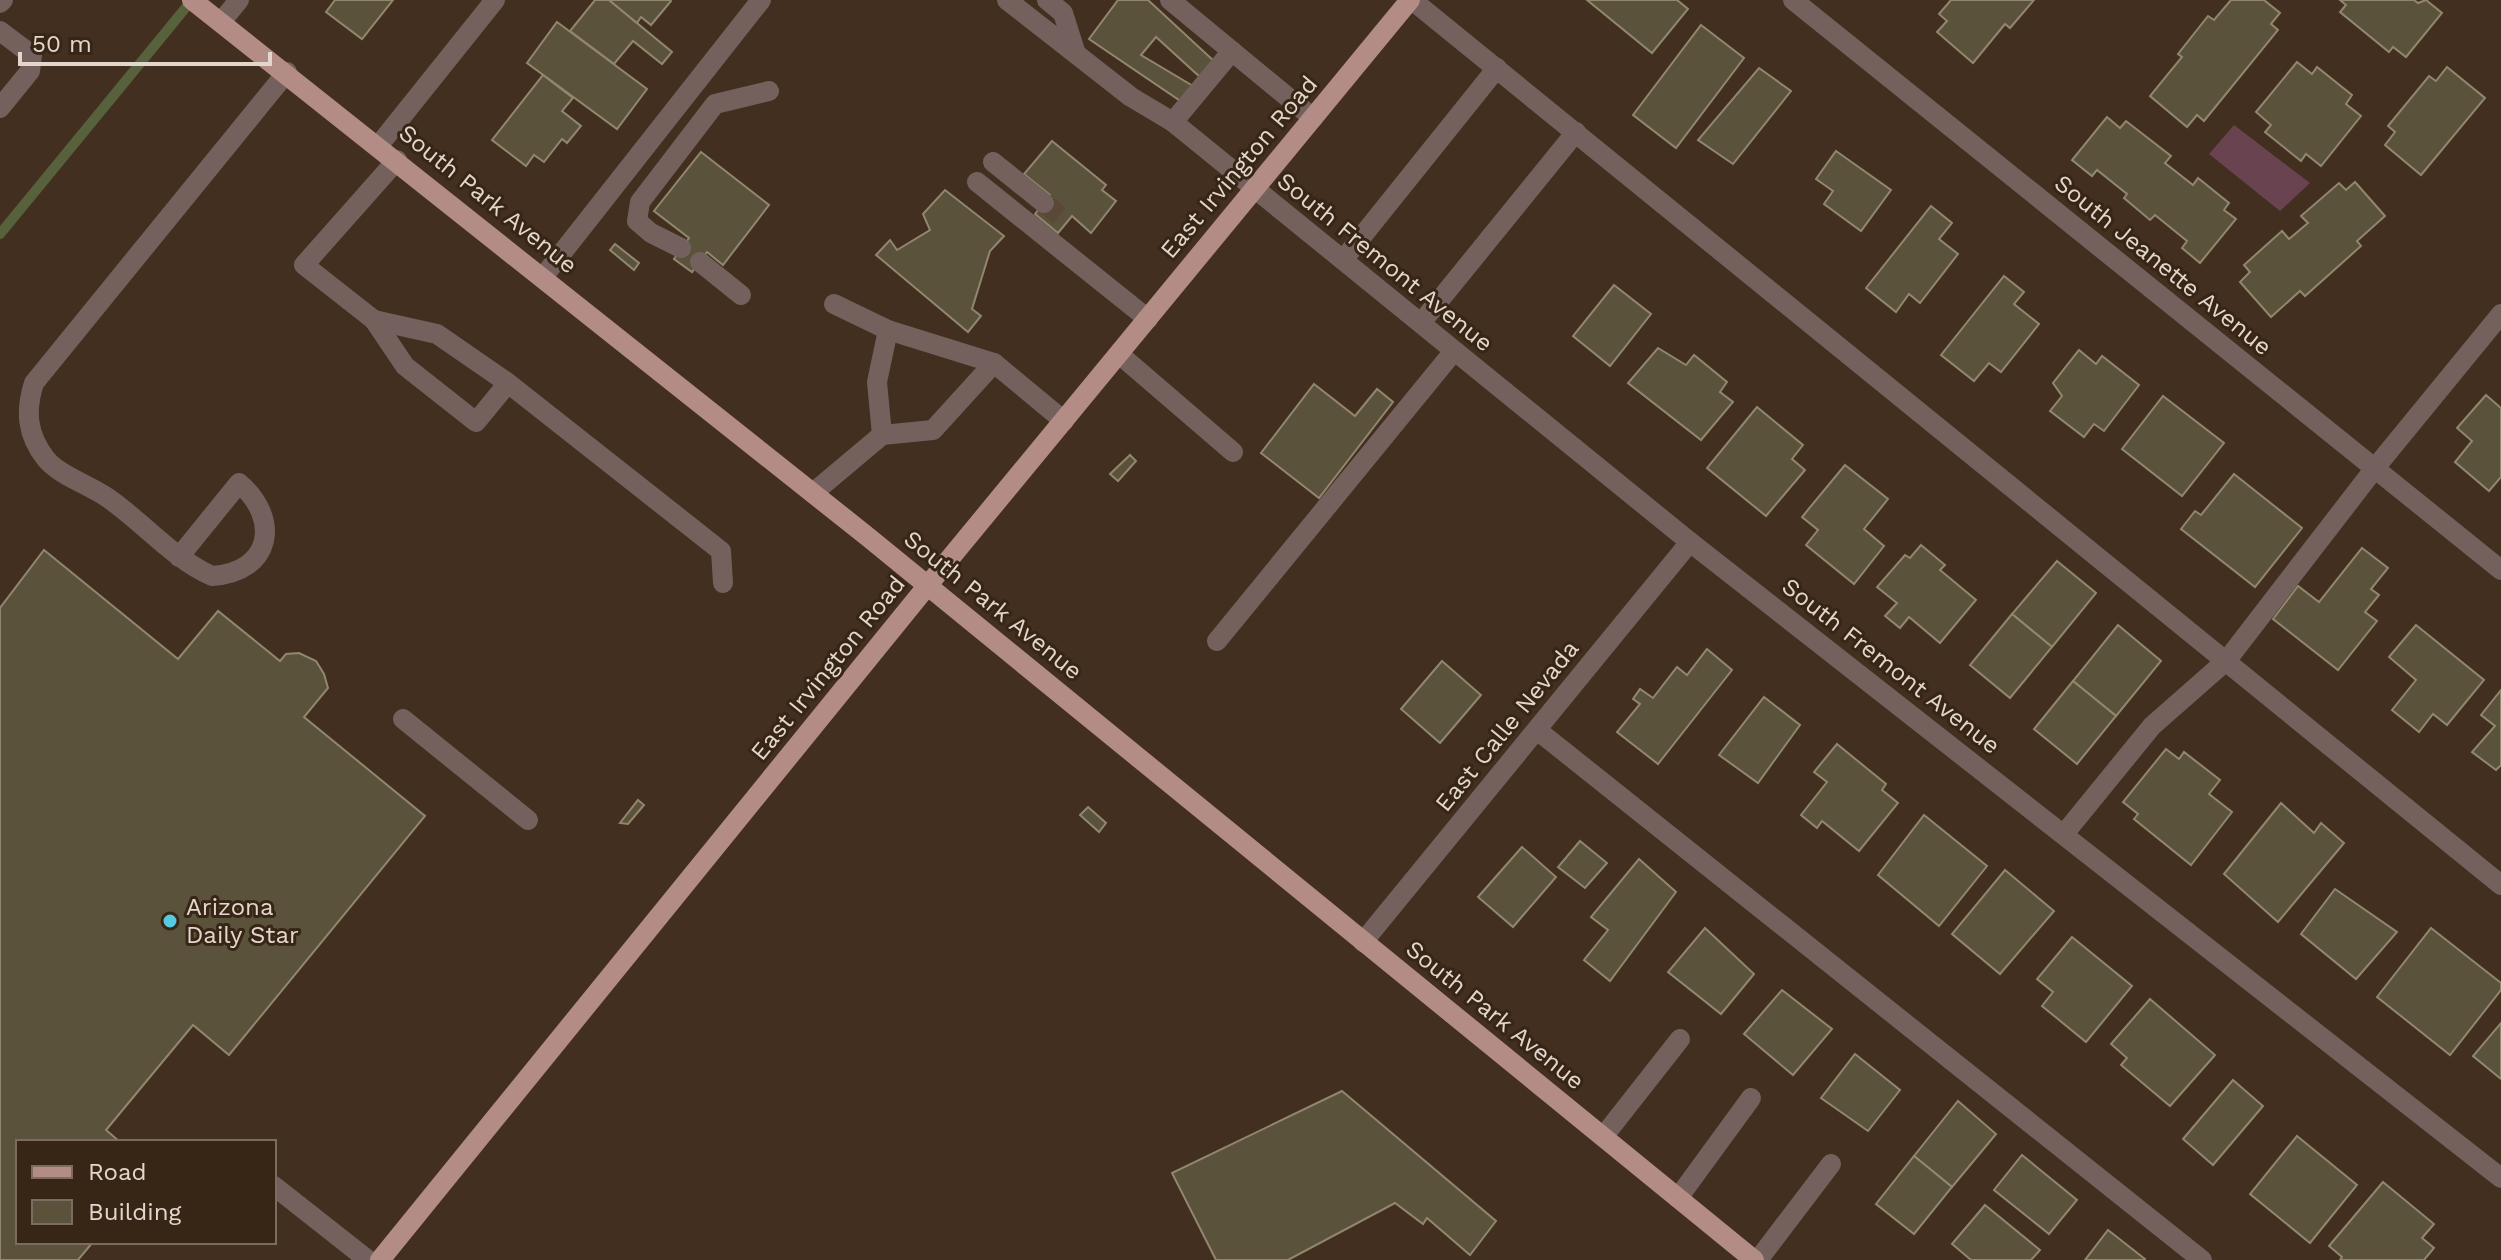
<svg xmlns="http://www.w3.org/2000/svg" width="2501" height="1260" font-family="'Work Sans',sans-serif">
<rect width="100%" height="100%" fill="#422f1f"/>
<path fill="#694350" d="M 2234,125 L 2310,183 L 2280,211 L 2209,154 Z"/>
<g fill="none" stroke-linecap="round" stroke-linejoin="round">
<path stroke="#57613c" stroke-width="10" d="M 0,234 L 192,0"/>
</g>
<g fill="#5b523b" stroke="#91876e" stroke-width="2">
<path d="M 335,0 L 334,0 L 393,0 L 362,39 L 326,12 Z"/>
<path d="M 595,0 L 609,0 L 672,52 L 662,64 L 633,41 L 614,64 L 570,31 Z"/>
<path d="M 609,0 L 670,0 L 671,1 L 651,25 L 641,17 L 637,23 Z"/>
<path d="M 1118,0 L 1148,0 L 1215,62 L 1200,77 L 1156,37 L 1141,55 L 1193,86 L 1182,102 L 1089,39 Z"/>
<path d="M 1587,0 L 1677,0 L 1688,9 L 1652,53 Z"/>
<path d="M 1951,0 L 2034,0 L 2010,28 L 2005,24 L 1973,63 L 1937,32 L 1947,21 L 1939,14 Z"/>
<path d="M 2231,0 L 2264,0 L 2280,13 L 2271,24 L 2278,30 L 2204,121 L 2197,115 L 2187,127 L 2150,96 L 2182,57 L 2178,54 L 2208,16 L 2214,20 Z"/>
<path d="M 2340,0 L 2414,0 L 2418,3 L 2426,0 L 2442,13 L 2406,57 L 2393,47 L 2389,52 L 2340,12 L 2346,5 Z"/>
<path d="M 557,22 L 647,89 L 617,129 L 527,63 Z"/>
<path d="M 1701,25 L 1744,58 L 1676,148 L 1633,115 Z"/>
<path d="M 2297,62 L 2312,74 L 2317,67 L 2352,95 L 2346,104 L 2361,116 L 2321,166 L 2306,154 L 2301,161 L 2265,132 L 2271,125 L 2256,112 Z"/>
<path d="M 2447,67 L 2485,98 L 2421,175 L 2385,145 L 2395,132 L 2388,126 L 2429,76 L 2436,81 Z"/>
<path d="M 1759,68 L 1791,91 L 1733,164 L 1698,140 Z"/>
<path d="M 543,75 L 573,98 L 562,111 L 581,126 L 567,143 L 562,139 L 544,162 L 534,155 L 526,166 L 492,140 Z"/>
<path d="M 2107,117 L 2120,128 L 2126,121 L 2171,156 L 2165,163 L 2193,185 L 2198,178 L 2229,203 L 2224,210 L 2236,219 L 2200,263 L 2182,248 L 2187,241 L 2155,215 L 2150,220 L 2124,198 L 2127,194 L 2097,170 L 2092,176 L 2072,160 Z"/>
<path d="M 1052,141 L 1106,185 L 1102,190 L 1116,201 L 1091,233 L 1072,216 L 1058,233 L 1035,214 L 1050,195 L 1024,174 Z"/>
<path d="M 1836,151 L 1891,190 L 1861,231 L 1824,204 L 1833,191 L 1816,179 Z"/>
<path d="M 701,152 L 769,205 L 723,265 L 707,252 L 692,272 L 674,259 L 689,238 L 654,211 Z"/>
<path d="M 2355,182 L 2385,216 L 2357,241 L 2361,246 L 2305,296 L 2300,291 L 2271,317 L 2240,282 L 2250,272 L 2244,265 L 2282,231 L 2289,239 L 2308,223 L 2301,216 L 2339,183 L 2346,190 Z"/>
<path d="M 945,190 L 1004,236 L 990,251 L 972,309 L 981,316 L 968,332 L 876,255 L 890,240 L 897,250 L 930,230 L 923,214 Z"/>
<path d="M 1931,206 L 1952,223 L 1939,239 L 1958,254 L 1920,303 L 1909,294 L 1896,312 L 1866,288 Z"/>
<path d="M 615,244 L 639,263 L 634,270 L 610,250 Z"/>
<path d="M 2004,276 L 2024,292 L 2014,304 L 2039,324 L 2001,372 L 1989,363 L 1974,381 L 1941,355 Z"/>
<path d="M 1614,285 L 1651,314 L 1610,366 L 1573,336 Z"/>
<path d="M 1658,348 L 1686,365 L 1694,355 L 1727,382 L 1720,392 L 1733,402 L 1701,440 L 1628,383 Z"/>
<path d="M 2079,350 L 2096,364 L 2102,356 L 2139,385 L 2104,431 L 2094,424 L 2084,437 L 2050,411 L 2062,396 L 2053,383 Z"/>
<path d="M 1314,384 L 1355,416 L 1377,389 L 1393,402 L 1319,498 L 1261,453 Z"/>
<path d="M 2486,395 L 2501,408 L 2501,477 L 2489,491 L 2455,462 L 2472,441 L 2457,428 Z"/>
<path d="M 2163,396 L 2224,443 L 2182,496 L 2122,449 Z"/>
<path d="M 1757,407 L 1803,445 L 1792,459 L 1805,470 L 1766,516 L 1707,468 Z"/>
<path d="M 1130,455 L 1136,461 L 1118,481 L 1110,474 Z"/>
<path d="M 1845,465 L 1888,499 L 1864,529 L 1884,546 L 1854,584 L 1806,545 L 1818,530 L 1802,517 Z"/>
<path d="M 2234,474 L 2302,528 L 2255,587 L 2181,529 L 2195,511 L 2201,515 Z"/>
<path d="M 1921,545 L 1945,565 L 1940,570 L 1976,600 L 1940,643 L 1909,617 L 1900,628 L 1885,616 L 1897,603 L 1877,587 L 1905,555 L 1910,558 Z"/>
<path d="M 2362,548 L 2388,568 L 2371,589 L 2379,595 L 2365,612 L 2377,621 L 2338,670 L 2273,619 L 2298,586 L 2319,602 Z"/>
<path d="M 44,550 L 178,659 L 218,611 L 280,661 L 286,654 L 299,653 L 316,661 L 324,674 L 328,688 L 304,717 L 425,816 L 229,1055 L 193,1025 L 106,1130 L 120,1142 L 18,1142 L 18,1242 L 93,1242 L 78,1260 L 0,1260 L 0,608 Z"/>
<path d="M 2057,561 L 2096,593 L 2052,647 L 2012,614 Z"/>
<path d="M 2012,614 L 2052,647 L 2010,698 L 1970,665 Z"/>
<path d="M 2118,625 L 2161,661 L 2116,716 L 2073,681 Z"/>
<path d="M 2416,625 L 2484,680 L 2447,725 L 2433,714 L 2419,732 L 2392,710 L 2416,680 L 2389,657 Z"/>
<path d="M 1707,649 L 1732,670 L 1658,764 L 1617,732 L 1640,704 L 1633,699 L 1640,689 L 1653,698 L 1677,667 L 1687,675 Z"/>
<path d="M 1442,661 L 1481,695 L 1440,743 L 1401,709 Z"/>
<path d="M 2073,681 L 2116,716 L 2077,764 L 2034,729 Z"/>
<path d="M 2501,690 L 2501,765 L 2496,770 L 2472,752 L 2495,726 L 2481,715 Z"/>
<path d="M 1764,697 L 1800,725 L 1758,783 L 1719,755 Z"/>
<path d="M 1837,744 L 1886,784 L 1882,790 L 1898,803 L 1859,851 L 1822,821 L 1817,828 L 1801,815 L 1827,782 L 1814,772 Z"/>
<path d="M 2166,749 L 2179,759 L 2184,752 L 2220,780 L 2209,794 L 2232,812 L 2191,865 L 2134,819 L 2138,814 L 2123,802 Z"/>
<path d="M 638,800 L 644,805 L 628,824 L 620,823 Z"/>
<path d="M 2281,803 L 2314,833 L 2321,823 L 2344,843 L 2278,922 L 2224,874 Z"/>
<path d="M 1088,807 L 1106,823 L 1099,832 L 1080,815 Z"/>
<path d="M 1924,815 L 1987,866 L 1939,926 L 1878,875 Z"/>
<path d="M 1580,841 L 1607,863 L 1585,888 L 1558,867 Z"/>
<path d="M 1522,847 L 1556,877 L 1513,927 L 1478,897 Z"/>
<path d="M 1639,859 L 1676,892 L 1610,981 L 1584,960 L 1608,930 L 1591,917 Z"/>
<path d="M 2005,870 L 2054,911 L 2000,974 L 1952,934 Z"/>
<path d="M 2335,889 L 2397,932 L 2356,979 L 2301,934 Z"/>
<path d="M 1705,928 L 1754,974 L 1721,1014 L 1668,972 Z"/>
<path d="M 2431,928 L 2501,983 L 2501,990 L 2450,1055 L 2377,997 Z"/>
<path d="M 2072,937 L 2132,986 L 2086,1042 L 2042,1006 L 2053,992 L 2037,979 Z"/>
<path d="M 1782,990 L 1832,1029 L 1793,1075 L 1744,1034 Z"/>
<path d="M 2150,999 L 2215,1055 L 2170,1106 L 2121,1065 L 2127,1058 L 2111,1044 Z"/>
<path d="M 2501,1023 L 2501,1079 L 2473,1056 Z"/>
<path d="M 1855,1054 L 1900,1090 L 1868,1131 L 1821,1098 Z"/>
<path d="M 2233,1080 L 2263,1106 L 2213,1165 L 2183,1139 Z"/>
<path d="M 1342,1091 L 1496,1221 L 1470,1255 L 1427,1218 L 1423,1224 L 1395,1203 L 1288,1260 L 1216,1260 L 1172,1173 Z"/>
<path d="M 1958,1101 L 1996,1134 L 1952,1187 L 1914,1156 Z"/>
<path d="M 2297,1136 L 2357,1185 L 2310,1243 L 2250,1194 Z"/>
<path d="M 2022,1155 L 2077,1200 L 2049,1234 L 1994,1190 Z"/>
<path d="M 1914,1156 L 1952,1187 L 1914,1234 L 1876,1204 Z"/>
<path d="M 2383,1182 L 2434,1224 L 2422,1238 L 2434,1248 L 2424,1260 L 2340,1260 L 2342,1257 L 2329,1246 Z"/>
<path d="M 1985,1205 L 2040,1250 L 2031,1260 L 1971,1260 L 1952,1244 Z"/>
<path d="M 2108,1230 L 2145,1259 L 2144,1260 L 2085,1260 Z"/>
</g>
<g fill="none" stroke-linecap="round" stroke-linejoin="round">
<path stroke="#5a4839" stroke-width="20" stroke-dasharray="20 10" stroke-linecap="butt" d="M 1044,203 L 1067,222"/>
<g stroke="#74615d" stroke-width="20">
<path d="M 1007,0 L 1131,97 L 1173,122 L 1690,542 L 2501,1178"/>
<path d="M 1047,0 L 1063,13 L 1076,54"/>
<path d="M 1170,0 L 1313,118"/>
<path d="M 1412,0 L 2501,885"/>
<path d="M 1793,0 L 2501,570"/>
<path d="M 0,3 L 3,0"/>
<path d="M 221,22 L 239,0"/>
<path d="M 0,31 L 32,55 L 30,71 L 0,108"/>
<path d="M 1173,122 L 1232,51"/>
<path d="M 379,145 L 495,0"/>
<path d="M 993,162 L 1044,203"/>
<path d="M 977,182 L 1148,319"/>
<path d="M 681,248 L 651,233 L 637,221 L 640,202 L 715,104 L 769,91"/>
<path d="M 1343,260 L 1497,68"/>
<path d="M 700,262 L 741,295"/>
<path d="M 543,277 L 761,0"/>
<path d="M 834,304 L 888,330 L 994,363"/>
<path d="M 374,320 L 304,265 L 397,160"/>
<path d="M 1421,323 L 1576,132"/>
<path d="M 1119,354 L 1233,452"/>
<path d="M 508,383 L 437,334 L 374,320 L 405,366 L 476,422 L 508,383 L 721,551 L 723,583"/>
<path d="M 882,435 L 877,382 L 888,330"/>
<path d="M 813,493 L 882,435 L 933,430 L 994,363 L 1064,421"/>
<path d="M 179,557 L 239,483 C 281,519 272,572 212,576 C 172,558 144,523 108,498 C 90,485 60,476 46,459 C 27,435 25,411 34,383 L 287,72"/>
<path d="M 1217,641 L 1454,351"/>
<path d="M 403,719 L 528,820"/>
<path d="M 1537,730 L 2202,1260"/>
<path d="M 2064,834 L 2152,726 L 2227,660 L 2375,468 L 2501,314"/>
<path d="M 1363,942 L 1690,542"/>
<path d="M 1603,1137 L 1680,1039"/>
<path d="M 274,1186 L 368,1260"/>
<path d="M 1678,1198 L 1751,1098"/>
<path d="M 1758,1260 L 1831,1164"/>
</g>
<g stroke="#b38c86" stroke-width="20">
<path d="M 192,0 L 868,537 L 1754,1260"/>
<path d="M 380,1260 L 928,585 L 1410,0"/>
</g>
</g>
<circle fill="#56c9e1" stroke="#372516" stroke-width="3" cx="170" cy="921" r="8"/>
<g text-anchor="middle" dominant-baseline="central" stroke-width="6" stroke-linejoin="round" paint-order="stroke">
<g font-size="24" fill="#e3d7cd" stroke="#372516">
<text transform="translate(1239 167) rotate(-50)">East Irvington Road</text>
<text transform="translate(488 199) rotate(39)">South Park Avenue</text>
<text transform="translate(1385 262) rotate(39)">South Fremont Avenue</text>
<text transform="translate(2163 265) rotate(39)">South Jeanette Avenue</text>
<text transform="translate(993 605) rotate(39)">South Park Avenue</text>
<text transform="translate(1891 666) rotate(38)">South Fremont Avenue</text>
<text transform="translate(828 668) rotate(-51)">East Irvington Road</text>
<text transform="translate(1507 726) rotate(-51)">East Calle Nevada</text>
<text transform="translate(1495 1015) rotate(39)">South Park Avenue</text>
</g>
<g font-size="24" fill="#e3d7cd" stroke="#372516" text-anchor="start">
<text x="186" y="907">Arizona<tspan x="186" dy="28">Daily Star</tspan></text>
</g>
</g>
<rect x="16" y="1140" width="260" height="104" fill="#372516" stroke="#7c6c5f" stroke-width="2"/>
<rect x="32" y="1166" width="40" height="12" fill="#b38c86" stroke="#7c6c5f" stroke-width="2"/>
<text x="88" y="1180" font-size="24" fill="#e3d7cd">Road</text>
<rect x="32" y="1200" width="40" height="24" fill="#5b523b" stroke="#7c6c5f" stroke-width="2"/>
<text x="88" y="1220" font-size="24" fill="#e3d7cd">Building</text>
<path d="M20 52v12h250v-12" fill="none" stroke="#e3d7cd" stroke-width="4"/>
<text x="32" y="52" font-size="24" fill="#e3d7cd" stroke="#372516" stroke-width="6" paint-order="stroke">50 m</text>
</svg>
